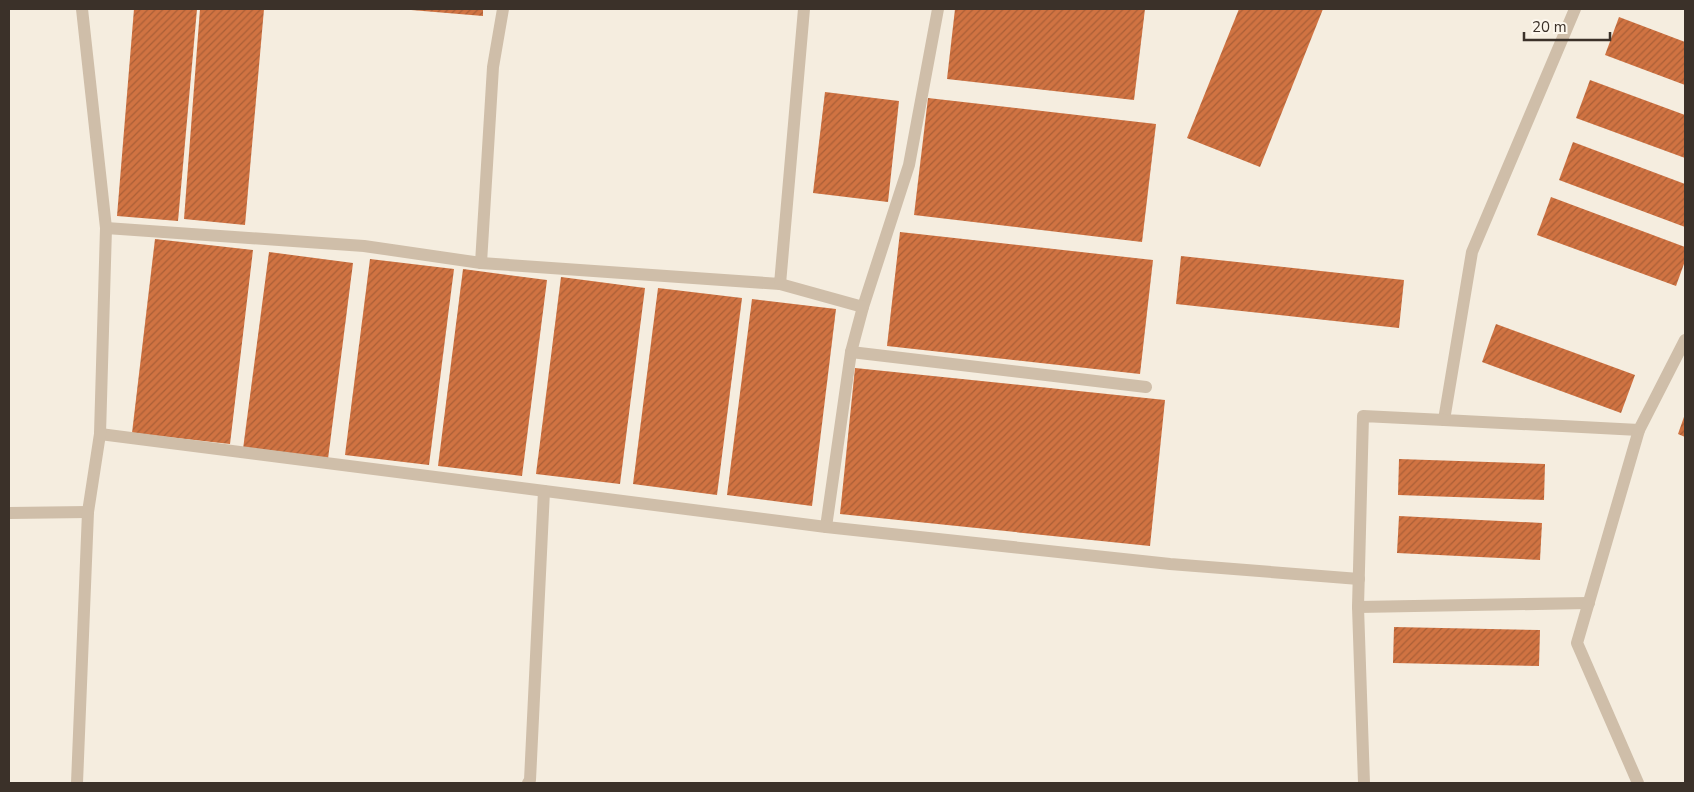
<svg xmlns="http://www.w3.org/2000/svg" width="1694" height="792" font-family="'Nunito Sans',sans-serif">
<defs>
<pattern id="building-hatch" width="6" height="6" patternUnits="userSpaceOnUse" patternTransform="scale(1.25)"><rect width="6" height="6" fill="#d07342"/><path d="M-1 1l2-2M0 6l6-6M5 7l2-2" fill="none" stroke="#aa5f37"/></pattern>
</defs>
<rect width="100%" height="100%" fill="#f5eddf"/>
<g fill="url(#building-hatch)">
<path d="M 134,9 L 197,9 L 178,221 L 117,216 Z"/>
<path d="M 200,9 L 264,9 L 245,225 L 184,219 Z"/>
<path d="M 411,9 L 483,9 L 483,16 L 411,10 Z"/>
<path d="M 955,9 L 1145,9 L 1134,100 L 947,79 Z"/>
<path d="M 1239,9 L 1323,9 L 1260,167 L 1187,138 Z"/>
<path d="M 1619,17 L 1685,42 L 1685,85 L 1605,55 Z"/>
<path d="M 1590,80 L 1685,115 L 1685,158 L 1576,118 Z"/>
<path d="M 825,92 L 899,101 L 888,202 L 813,193 Z"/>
<path d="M 928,98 L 1156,124 L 1142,242 L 914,215 Z"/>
<path d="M 1573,142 L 1685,184 L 1685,227 L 1559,180 Z"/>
<path d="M 1551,197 L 1685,247 L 1685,261 L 1676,286 L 1537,235 Z"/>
<path d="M 900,232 L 1153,260 L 1140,374 L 887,346 Z"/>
<path d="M 155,239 L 253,250 L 230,444 L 132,433 Z"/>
<path d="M 269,252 L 353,263 L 328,459 L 243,449 Z"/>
<path d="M 1181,256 L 1404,280 L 1399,328 L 1176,304 Z"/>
<path d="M 370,259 L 454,269 L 429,465 L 345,455 Z"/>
<path d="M 463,269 L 547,280 L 522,476 L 438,466 Z"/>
<path d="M 561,277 L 645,288 L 620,484 L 536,474 Z"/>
<path d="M 658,288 L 742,298 L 717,495 L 633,484 Z"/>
<path d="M 752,299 L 836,309 L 812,506 L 727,495 Z"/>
<path d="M 1496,324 L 1635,375 L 1621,413 L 1482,362 Z"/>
<path d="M 855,368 L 1165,400 L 1150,546 L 840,514 Z"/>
<path d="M 1685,414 L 1685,437 L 1678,434 Z"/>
<path d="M 1399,459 L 1545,464 L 1544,500 L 1398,495 Z"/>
<path d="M 1399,516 L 1542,523 L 1540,560 L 1397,553 Z"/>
<path d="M 1394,627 L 1540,630 L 1539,666 L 1393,663 Z"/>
</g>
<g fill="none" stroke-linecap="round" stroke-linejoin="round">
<g stroke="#cfbea9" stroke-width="12">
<path d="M 938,9 L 909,165 L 863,307 L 851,352 L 826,527 L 1170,564 L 1359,579"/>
<path d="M 1575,9 L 1472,252 L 1444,420 L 1639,430"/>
<path d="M 106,228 L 364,246 L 481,263 L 780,284 L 804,9"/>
<path d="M 481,263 L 493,67 L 503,9"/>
<path d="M 780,284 L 863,307"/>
<path d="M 851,352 L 1146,387"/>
<path d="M 1444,420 L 1363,416 L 1358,607 L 1589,603"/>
<path d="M 100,434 L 826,527"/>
<path d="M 9,513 L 88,512"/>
<path d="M 1358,607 L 1364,783"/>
<path d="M 77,783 L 88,512 L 100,434 L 106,228 L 82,9"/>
<path d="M 528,783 L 530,780 L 544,491"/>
<path d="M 1638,783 L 1577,643 L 1639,430 L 1685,340"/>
</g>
</g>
<rect width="1694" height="792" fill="none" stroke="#3b3129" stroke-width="20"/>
<path d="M1524 32v8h86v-8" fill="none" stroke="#3b3129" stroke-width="2.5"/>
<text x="1532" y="32" font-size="15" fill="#3b3129" stroke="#fcf6ec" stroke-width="4" paint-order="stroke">20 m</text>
</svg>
